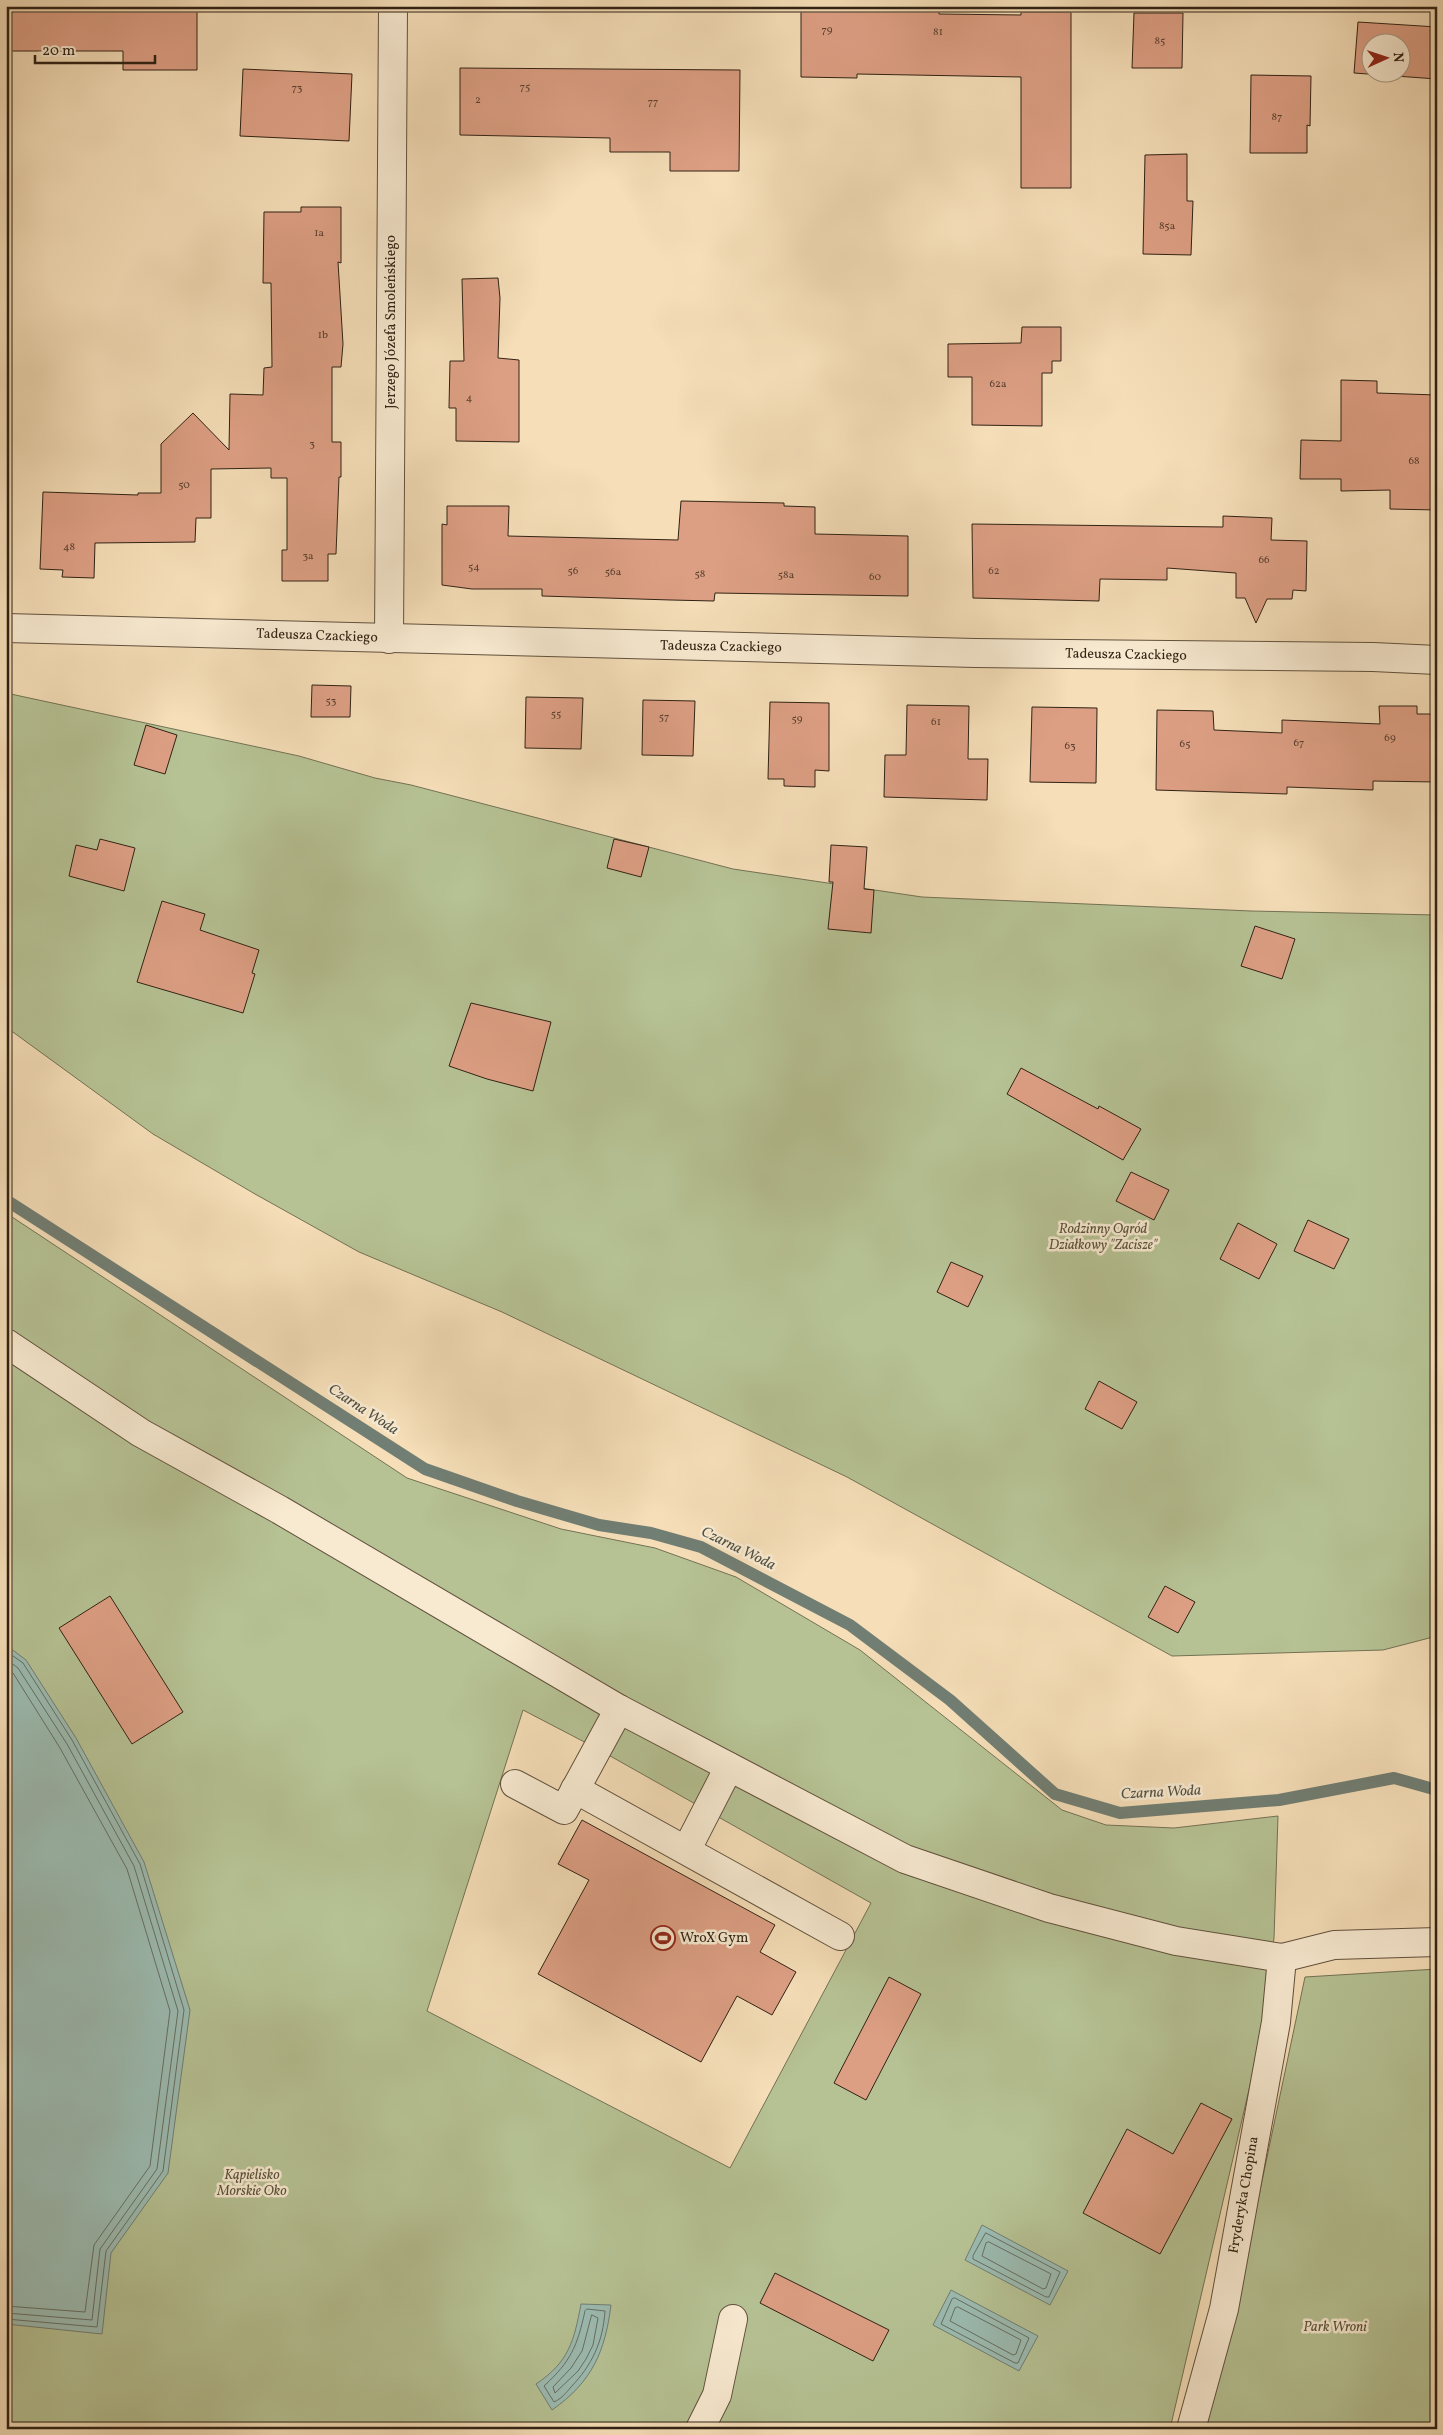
<svg xmlns="http://www.w3.org/2000/svg" width="1443" height="2435" font-family="Vollkorn,serif">
<rect width="100%" height="100%" fill="#f5deb8"/>
<filter id="stains"><feTurbulence type="fractalNoise" baseFrequency=".004" numOctaves="4"/><feColorMatrix values="0 0 0 0 .2 0 0 0 0 .09 0 0 0 0 .02 0 0 0 .5 -.17"/></filter>
<radialGradient id="worn" r=".72"><stop offset=".6" stop-color="#630" stop-opacity="0"/><stop offset="1" stop-color="#630" stop-opacity=".3"/></radialGradient>
<g fill="#b6c294" stroke="#737254" fill-rule="evenodd">
<path d="M 6,693 L 299,756 L 375,778 L 411,785 L 733,869 L 922,897 L 1251,911 L 1437,915 L 1437,1636 L 1383,1650 L 1172,1656 L 847,1477 L 502,1312 L 359,1252 L 255,1194 L 153,1134 L 6,1027 Z"/>
<path d="M 6,1213 L 407,1478 L 561,1529 L 655,1548 L 736,1577 L 860,1650 L 1062,1810 L 1106,1825 L 1174,1828 L 1278,1816 L 1274,1938 L 1258,2051 L 1170,2429 L 6,2429 ZM 523,1710 L 596,1748 L 871,1903 L 730,2168 L 427,2011 Z"/>
<path d="M 1437,1969 L 1437,2429 L 1205,2429 L 1235,2309 L 1305,1977 Z"/>
</g>
<g fill="#9cbcb2" stroke="#717e73">
<path d="M 6,1645 L 26,1660 L 76,1738 L 144,1862 L 190,2010 L 168,2173 L 111,2253 L 102,2334 L 6,2324 Z"/>
<path d="M 982,2225 L 1068,2271 L 1050,2305 L 965,2260 Z"/>
<path d="M 951,2290 L 1038,2336 L 1019,2371 L 933,2325 Z"/>
<path d="M 581,2304 L 611,2305 C 605,2352 592,2382 552,2410 L 536,2384 C 569,2362 574,2341 581,2304 Z"/>
</g>
<g fill="none" stroke-linecap="round" stroke-linejoin="round">
<g stroke="#666f63" stroke-width="1">
<path d="M 6,1651 L 23,1663 L 72,1740 L 140,1864 L 184,2010 L 163,2171 L 106,2251 L 97,2327 L 6,2319"/>
<path d="M 6,1659 L 18,1668 L 67,1744 L 134,1866 L 178,2011 L 157,2169 L 100,2249 L 92,2320 L 6,2313"/>
<path d="M 6,1668 L 13,1673 L 60,1748 L 127,1869 L 170,2011 L 150,2166 L 94,2245 L 85,2312 L 6,2306"/>
<path d="M 986,2233 L 1060,2272 L 1049,2297 L 1046,2297 L 973,2259 L 973,2256 Z"/>
<path d="M 989,2242 L 1051,2274 L 1046,2288 L 1043,2289 L 982,2256 L 986,2243 Z"/>
<path d="M 955,2298 L 1029,2338 L 1018,2363 L 1015,2363 L 941,2324 L 952,2299 Z"/>
<path d="M 958,2307 L 1021,2340 L 1016,2354 L 1013,2355 L 950,2321 L 955,2308 Z"/>
<path d="M 587,2309 L 605,2311 C 603,2342 592,2365 571,2387 C 566,2393 561,2399 554,2402 L 544,2386 C 571,2361 577,2347 585,2311 Z"/>
<path d="M 592,2315 L 598,2318 L 593,2345 L 586,2359 L 578,2371 L 555,2393 L 553,2387 L 571,2368 L 582,2351 Z"/>
</g>
<path stroke="#717e73" stroke-width="12" d="M 6,1200 L 425,1469 L 517,1501 L 599,1525 L 651,1533 L 701,1547 L 850,1625 L 950,1700 L 1055,1794 L 1120,1813 L 1279,1800 L 1394,1778 L 1437,1790"/>
</g>
<g fill="#dd9f84" stroke="#302214" fill-rule="evenodd">
<path d="M 6,6 L 197,6 L 197,70 L 123,70 L 123,51 L 6,51 Z"/>
<path d="M 801,8 L 939,10 L 939,14 L 1021,15 L 1021,12 L 1071,12 L 1071,188 L 1021,188 L 1021,77 L 857,74 L 857,78 L 801,77 Z"/>
<path d="M 1134,13 L 1183,13 L 1182,68 L 1132,68 Z"/>
<path d="M 1358,22 L 1437,27 L 1437,79 L 1354,73 ZM 1370,42 L 1400,42 L 1400,72 L 1370,72 Z"/>
<path d="M 460,68 L 740,70 L 739,171 L 670,171 L 670,152 L 610,152 L 610,138 L 460,135 Z"/>
<path d="M 243,69 L 352,74 L 349,141 L 240,136 Z"/>
<path d="M 1251,75 L 1311,76 L 1310,126 L 1307,125 L 1307,153 L 1250,153 Z"/>
<path d="M 1187,154 L 1187,201 L 1193,201 L 1191,255 L 1143,254 L 1145,155 Z"/>
<path d="M 301,207 L 341,207 L 341,263 L 338,262 L 343,344 L 341,367 L 332,367 L 332,442 L 341,442 L 341,477 L 339,477 L 336,554 L 328,554 L 328,581 L 282,581 L 282,550 L 287,550 L 287,478 L 271,478 L 271,468 L 211,469 L 211,518 L 196,518 L 195,542 L 95,543 L 94,578 L 62,577 L 63,570 L 40,569 L 43,492 L 138,495 L 138,493 L 161,493 L 161,444 L 193,413 L 229,450 L 230,394 L 263,395 L 264,368 L 272,367 L 271,283 L 263,283 L 264,212 L 301,212 Z"/>
<path d="M 498,278 L 500,298 L 498,358 L 519,360 L 519,442 L 456,441 L 456,408 L 449,408 L 450,361 L 464,361 L 462,279 Z"/>
<path d="M 1022,327 L 1061,327 L 1061,361 L 1052,361 L 1052,373 L 1042,373 L 1042,426 L 972,425 L 972,377 L 948,377 L 948,344 L 1021,343 Z"/>
<path d="M 1341,380 L 1377,381 L 1377,393 L 1437,395 L 1437,510 L 1390,509 L 1390,490 L 1341,491 L 1341,479 L 1300,479 L 1301,440 L 1341,441 Z"/>
<path d="M 681,501 L 784,503 L 784,506 L 815,507 L 815,534 L 908,536 L 908,596 L 715,593 L 714,601 L 671,600 L 542,596 L 542,589 L 472,589 L 442,585 L 442,524 L 447,525 L 447,506 L 509,506 L 508,536 L 678,540 Z"/>
<path d="M 1223,516 L 1272,518 L 1271,540 L 1307,541 L 1306,591 L 1293,590 L 1292,599 L 1267,599 L 1256,623 L 1245,598 L 1236,598 L 1236,573 L 1167,568 L 1167,580 L 1100,579 L 1099,601 L 973,598 L 972,524 L 1223,527 Z"/>
<path d="M 312,685 L 351,686 L 350,717 L 311,717 Z"/>
<path d="M 526,697 L 583,698 L 581,749 L 525,748 Z"/>
<path d="M 643,700 L 695,701 L 693,756 L 642,755 Z"/>
<path d="M 770,702 L 829,703 L 829,771 L 815,770 L 815,787 L 784,786 L 784,779 L 768,779 Z"/>
<path d="M 907,705 L 969,706 L 968,759 L 988,759 L 987,800 L 884,797 L 885,755 L 906,755 Z"/>
<path d="M 1379,706 L 1417,706 L 1417,714 L 1437,714 L 1437,782 L 1373,781 L 1373,790 L 1287,787 L 1287,794 L 1156,790 L 1157,710 L 1213,711 L 1214,730 L 1282,733 L 1282,720 L 1380,724 Z"/>
<path d="M 1032,707 L 1097,708 L 1096,783 L 1030,782 Z"/>
<path d="M 146,725 L 177,735 L 165,774 L 134,765 Z"/>
<path d="M 100,839 L 135,848 L 124,891 L 69,876 L 76,845 L 97,850 Z"/>
<path d="M 614,839 L 649,847 L 641,877 L 607,868 Z"/>
<path d="M 831,845 L 867,847 L 864,889 L 874,890 L 871,933 L 828,929 L 833,882 L 829,882 Z"/>
<path d="M 162,901 L 205,914 L 200,930 L 259,950 L 252,973 L 255,974 L 243,1013 L 137,982 Z"/>
<path d="M 1255,926 L 1295,939 L 1282,979 L 1241,966 Z"/>
<path d="M 471,1003 L 551,1022 L 533,1091 L 487,1079 L 449,1066 Z"/>
<path d="M 1021,1068 L 1098,1109 L 1099,1106 L 1141,1129 L 1123,1160 L 1007,1094 Z"/>
<path d="M 1131,1172 L 1169,1190 L 1154,1220 L 1116,1201 Z"/>
<path d="M 1308,1220 L 1349,1239 L 1334,1269 L 1294,1251 Z"/>
<path d="M 1238,1223 L 1277,1244 L 1259,1279 L 1220,1259 Z"/>
<path d="M 951,1262 L 983,1276 L 968,1307 L 937,1292 Z"/>
<path d="M 1099,1381 L 1137,1402 L 1122,1429 L 1085,1409 Z"/>
<path d="M 1165,1586 L 1195,1602 L 1178,1633 L 1148,1617 Z"/>
<path d="M 110,1596 L 183,1712 L 132,1744 L 59,1628 Z"/>
<path d="M 582,1820 L 775,1925 L 760,1952 L 796,1972 L 772,2015 L 737,1996 L 701,2062 L 538,1974 L 589,1880 L 558,1864 Z"/>
<path d="M 889,1977 L 921,1994 L 866,2100 L 834,2083 Z"/>
<path d="M 1201,2103 L 1232,2119 L 1160,2254 L 1083,2213 L 1127,2129 L 1173,2154 Z"/>
<path d="M 775,2273 L 889,2330 L 873,2361 L 760,2303 Z"/>
</g>
<g fill="none" stroke-linecap="round" stroke-linejoin="round">
<defs>
<g id="minor">
<path d="M 6,628 L 975,653 L 1373,657 L 1437,660"/>
<path d="M 389,639 L 393,6"/>
<path d="M 6,1343 L 141,1433 L 280,1510 L 619,1709 L 905,1859 L 1049,1908 L 1176,1941 L 1282,1958 L 1334,1945 L 1437,1942"/>
<path d="M 515,1784 L 564,1810 L 619,1709"/>
<path d="M 575,1789 L 840,1936"/>
<path d="M 687,1849 L 729,1767"/>
<path d="M 700,2429 L 717,2395 L 733,2319"/>
<path d="M 1191,2429 L 1224,2309 L 1276,2022 L 1282,1958"/>
</g>
</defs>
<use href="#minor" stroke="#61513d" stroke-width="30"/>
<use href="#minor" stroke="#f8ead1" stroke-width="28"/>
</g>
<defs>
<symbol id="stadium-ring" viewBox="-11 -11 22 22"><circle r="9.5" fill="#f8ead1" stroke="#8f2418" stroke-width="1.5"/><path d="M0-5a6.5 5 0 1 0 0 10a6.5 5 0 1 0 0-10ZM-3.5-1.8h7v3.6h-7Z" fill="#8f2418"/></symbol>
</defs>
<g fill-rule="evenodd">
<use href="#stadium-ring" x="649" y="1924" width="28" height="28"/>
</g>
<g text-anchor="middle" dominant-baseline="central" stroke-width="5" stroke-linejoin="round" paint-order="stroke">
<g font-size="11" fill="#5b4130">
<text x="827" y="30">79</text>
<text x="938" y="32">81</text>
<text x="1160" y="41">85</text>
<text x="525" y="87">75</text>
<text x="297" y="88">73</text>
<text x="478" y="100">2</text>
<text x="653" y="102">77</text>
<text x="1277" y="117">87</text>
<text x="1167" y="226">85a</text>
<text x="319" y="233">1a</text>
<text x="323" y="335">1b</text>
<text x="998" y="384">62a</text>
<text x="469" y="398">4</text>
<text x="312" y="444">3</text>
<text x="1414" y="461">68</text>
<text x="184" y="485">50</text>
<text x="69" y="547">48</text>
<text x="308" y="556">3a</text>
<text x="1264" y="560">66</text>
<text x="474" y="567">54</text>
<text x="573" y="571">56</text>
<text x="994" y="571">62</text>
<text x="613" y="572">56a</text>
<text x="700" y="574">58</text>
<text x="786" y="575">58a</text>
<text x="875" y="577">60</text>
<text x="331" y="701">53</text>
<text x="556" y="714">55</text>
<text x="664" y="717">57</text>
<text x="797" y="719">59</text>
<text x="936" y="722">61</text>
<text x="1390" y="738">69</text>
<text x="1299" y="743">67</text>
<text x="1185" y="744">65</text>
<text x="1070" y="746">63</text>
</g>
<g font-size="14" fill="#302214" stroke="#f8ead1">
<text transform="translate(391 322) rotate(-90)">Jerzego Józefa Smoleńskiego</text>
<text transform="translate(317 636) rotate(2)">Tadeusza Czackiego</text>
<text transform="translate(721 647) rotate(1)">Tadeusza Czackiego</text>
<text transform="translate(1126 655) rotate(1)">Tadeusza Czackiego</text>
<text transform="translate(1244 2195) rotate(-80)">Fryderyka Chopina</text>
</g>
<g font-size="14" font-style="italic" fill="#58523a" stroke="#f8ead1">
<text x="1103" y="1229">Rodzinny Ogród<tspan x="1103" dy="16">Działkowy "Zacisze"</tspan></text>
<text x="252" y="2175">Kąpielisko<tspan x="252" dy="16">Morskie Oko</tspan></text>
<text x="1335" y="2327">Park Wroni</text>
</g>
<g font-size="14" fill="#302214" stroke="#f8ead1" text-anchor="start">
<text x="680" y="1938">WroX Gym</text>
</g>
<g font-size="15" font-style="italic" fill="#505043" stroke="#f8ead1">
<text transform="translate(363 1410) rotate(33)">Czarna Woda</text>
<text transform="translate(738 1549) rotate(26)">Czarna Woda</text>
<text transform="translate(1161 1793) rotate(-3)">Czarna Woda</text>
</g>
</g>
<rect width="1443" height="2435" fill="none" stroke="#f5deb8" stroke-width="25"/>
<rect x="8" y="8" width="1428" height="2420" fill="none" stroke="#302214" stroke-width="2.5"/>
<rect x="12" y="12" width="1418" height="2410" fill="none" stroke="#302214"/>
<g transform="translate(1386 58) rotate(87)"><circle r="24" fill="#f8ead1" stroke="#a89a85"/>
<path d="M0-4L9 19L0 12L-9 19Z" fill="#8f2418"/>
<text y="-8" font-size="14" font-weight="bold" text-anchor="middle" fill="#302214">N</text>
</g>
<path d="M35 55v8h120v-8" fill="none" stroke="#302214" stroke-width="2.5"/>
<text x="42" y="55" font-size="15" fill="#302214" stroke="#f8ead1" stroke-width="4" paint-order="stroke">20 m</text>
<rect width="100%" height="100%" filter="url(#stains)"/>
<rect width="100%" height="100%" fill="url(#worn)"/>
</svg>
